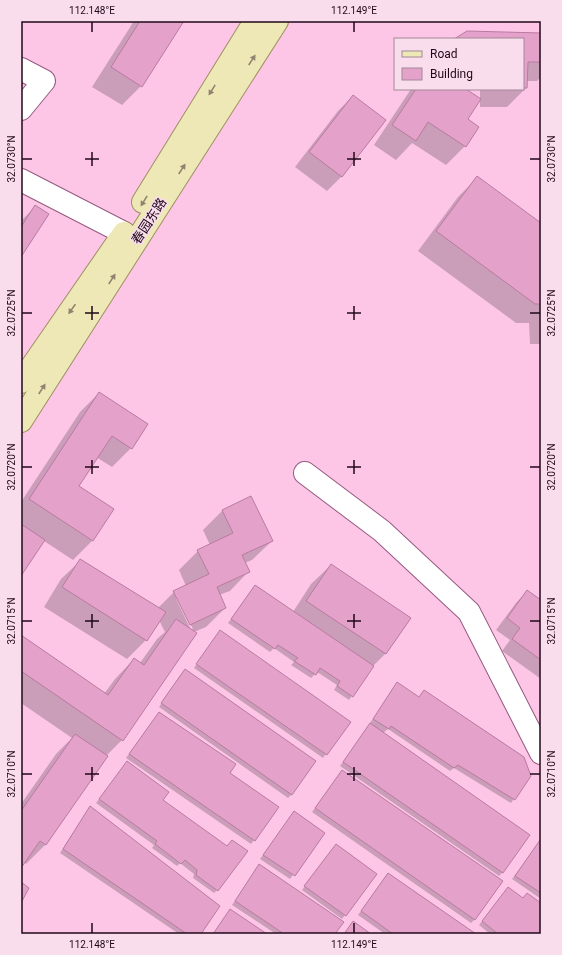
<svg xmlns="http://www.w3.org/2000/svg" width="562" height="955" font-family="Roboto,'Noto Sans SC',sans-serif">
<rect width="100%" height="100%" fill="#fdc6e7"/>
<g fill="#0003" fill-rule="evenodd">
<path d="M 134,21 L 183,21 L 141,86 L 122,105 L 92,87 Z"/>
<path d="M 541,34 L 541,77 L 537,81 L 527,81 L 526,88 L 507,107 L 480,107 L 480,99 L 466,119 L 465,146 L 446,165 L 412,143 L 396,160 L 374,145 L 411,89 L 464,89 L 480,99 L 480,89 L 523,89 L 523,39 L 456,39 Z"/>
<path d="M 353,96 L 342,176 L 327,191 L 295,167 L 338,111 Z"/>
<path d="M 477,178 L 541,224 L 541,344 L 530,344 L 529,323 L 516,323 L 418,251 L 458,197 Z"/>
<path d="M 35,207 L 21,255 L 21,221 Z"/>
<path d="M 99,393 L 131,448 L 112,467 L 96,457 L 77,487 L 113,509 L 92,541 L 73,560 L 44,541 L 21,574 L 21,502 L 80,412 Z"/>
<path d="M 251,497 L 272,541 L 252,560 L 245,563 L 249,571 L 230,591 L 219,595 L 225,608 L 206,627 L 194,632 L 122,740 L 106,756 L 45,845 L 26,864 L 24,862 L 21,866 L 21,804 L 56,754 L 72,738 L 21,703 L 21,636 L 104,694 L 115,679 L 134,659 L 140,663 L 157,639 L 165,632 L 159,620 L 146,640 L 127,659 L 44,607 L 61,579 L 81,560 L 158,608 L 174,592 L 186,586 L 179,570 L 198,551 L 210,545 L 203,530 L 222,511 ZM 176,599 L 178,599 L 193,629 L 191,630 Z"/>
<path d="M 331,565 L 410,618 L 385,654 L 373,666 L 349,700 L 334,690 L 337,685 L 317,672 L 311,678 L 291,665 L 294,662 L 274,648 L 270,652 L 228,623 L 255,586 L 293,612 L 311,584 Z"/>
<path d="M 527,591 L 541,602 L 541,679 L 502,651 L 510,640 L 496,630 L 516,603 Z"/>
<path d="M 220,631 L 349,722 L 323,758 L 194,668 Z"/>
<path d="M 181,674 L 292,794 L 288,798 L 159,707 Z"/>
<path d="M 394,687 L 530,776 L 511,803 L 454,768 L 450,771 L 388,729 L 383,733 L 503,872 L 499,876 L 340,766 L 371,723 L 370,723 Z"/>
<path d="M 159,713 L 228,774 L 254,840 L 251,844 L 126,758 Z"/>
<path d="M 127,762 L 217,890 L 214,893 L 193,878 L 194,874 L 180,863 L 177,866 L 152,848 L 154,845 L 96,803 Z"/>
<path d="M 339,775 L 475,919 L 471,923 L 312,812 Z"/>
<path d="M 87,811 L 200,934 L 179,934 L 60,853 Z"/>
<path d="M 294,813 L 324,833 L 290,879 L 260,859 Z"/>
<path d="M 540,841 L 541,842 L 541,899 L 512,879 Z"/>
<path d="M 336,845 L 376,874 L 342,919 L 302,890 Z"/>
<path d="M 259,865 L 334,934 L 276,934 L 232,905 Z"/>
<path d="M 388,874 L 474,934 L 385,934 L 358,915 Z"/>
<path d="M 505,892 L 523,899 L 541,905 L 541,934 L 490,934 L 479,925 Z"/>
</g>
<g fill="#e4a2ca" stroke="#b97aa1">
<path d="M 140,21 L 184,21 L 142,87 L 111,67 Z"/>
<path d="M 467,31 L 541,33 L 541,62 L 528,62 L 527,88 L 523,88 L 523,39 L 454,39 Z"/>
<path d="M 416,89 L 466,89 L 481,99 L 468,119 L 479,127 L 466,147 L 428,122 L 416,141 L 392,125 Z"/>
<path d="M 353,95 L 386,120 L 342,177 L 309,152 Z"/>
<path d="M 477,176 L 541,223 L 541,304 L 535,304 L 436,231 Z"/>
<path d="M 35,205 L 49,214 L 21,257 L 21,227 Z"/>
<path d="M 99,392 L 148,424 L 132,449 L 112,436 L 79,486 L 114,509 L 93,541 L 29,499 Z"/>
<path d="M 251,496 L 273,541 L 242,555 L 250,572 L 217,587 L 226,608 L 190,625 L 173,591 L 209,574 L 197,550 L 233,533 L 222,510 Z"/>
<path d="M 21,524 L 45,540 L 21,576 Z"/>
<path d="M 80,559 L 166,612 L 147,641 L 62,587 Z"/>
<path d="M 331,564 L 411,618 L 386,654 L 306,601 Z"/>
<path d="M 255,585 L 374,666 L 353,697 L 337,686 L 340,681 L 320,668 L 316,675 L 294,661 L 298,658 L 278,645 L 275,649 L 231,619 Z"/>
<path d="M 527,590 L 541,600 L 541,660 L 512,639 L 520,628 L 507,618 Z"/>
<path d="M 176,619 L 197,633 L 123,741 L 21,671 L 21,635 L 108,695 L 134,658 L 144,665 Z"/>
<path d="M 220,630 L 351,722 L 327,755 L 196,664 Z"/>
<path d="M 185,669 L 316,761 L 292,795 L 161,703 Z"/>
<path d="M 397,682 L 419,697 L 424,690 L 524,757 L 531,776 L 515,800 L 458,765 L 454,768 L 391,726 L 389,729 L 373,719 Z"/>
<path d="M 159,712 L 236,764 L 230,773 L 279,807 L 255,841 L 129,754 Z"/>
<path d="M 370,723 L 530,835 L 503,873 L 343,762 Z"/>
<path d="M 75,734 L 108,756 L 46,845 L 40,841 L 21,868 L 21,811 Z"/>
<path d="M 127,761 L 169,792 L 163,800 L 227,846 L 232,840 L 248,851 L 218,891 L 196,875 L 197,870 L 185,860 L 181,864 L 155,844 L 157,841 L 99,799 Z"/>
<path d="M 342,770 L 503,881 L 475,920 L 315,808 Z"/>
<path d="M 90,806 L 220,906 L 201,934 L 187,934 L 63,849 Z"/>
<path d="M 294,811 L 325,833 L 295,876 L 263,855 Z"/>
<path d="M 540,840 L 541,841 L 541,893 L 515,876 Z"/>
<path d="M 336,844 L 377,874 L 346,916 L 304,886 Z"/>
<path d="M 259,864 L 344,922 L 335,934 L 284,934 L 235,901 Z"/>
<path d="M 388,873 L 476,934 L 393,934 L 361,911 Z"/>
<path d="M 21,882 L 29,888 L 21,903 Z"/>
<path d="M 508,887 L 523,898 L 527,893 L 541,903 L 541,934 L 498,934 L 482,921 Z"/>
<path d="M 230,909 L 267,934 L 213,934 Z"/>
<path d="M 353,921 L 371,934 L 344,934 Z"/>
</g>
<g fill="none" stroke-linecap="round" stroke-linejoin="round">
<defs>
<g id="minor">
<path d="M 21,69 L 44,81 L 21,109"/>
<path d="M 21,180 L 124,233"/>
<path d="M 305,473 L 382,531 L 469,612 L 541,753"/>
</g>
<g id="major">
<path d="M 143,202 L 255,21"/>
<path d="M 21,382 L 124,233"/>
<path d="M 21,421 L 277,21"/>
</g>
</defs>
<use href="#minor" stroke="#965a80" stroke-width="24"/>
<use href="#major" stroke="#9e8f5f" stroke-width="24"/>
<use href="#minor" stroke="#fff" stroke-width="22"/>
<use href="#major" stroke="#eee8b6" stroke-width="22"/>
</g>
<defs><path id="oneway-solid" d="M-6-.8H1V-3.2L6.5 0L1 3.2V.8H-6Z"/></defs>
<g fill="#91836f">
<use href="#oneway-solid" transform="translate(252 60) rotate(-57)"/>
<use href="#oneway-solid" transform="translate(212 90) rotate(122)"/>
<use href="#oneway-solid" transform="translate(182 169) rotate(-57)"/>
<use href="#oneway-solid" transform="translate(144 201) rotate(122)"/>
<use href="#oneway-solid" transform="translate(112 279) rotate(-57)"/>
<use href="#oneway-solid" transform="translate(72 309) rotate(125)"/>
<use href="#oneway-solid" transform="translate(42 389) rotate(-57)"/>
</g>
<path fill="none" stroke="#1f0818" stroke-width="1.5" d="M 92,22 L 92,32M 354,22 L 354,32M 92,152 L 92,166M 354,152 L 354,166M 22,159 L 32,159M 85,159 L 99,159M 347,159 L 361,159M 530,159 L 540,159M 92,306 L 92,320M 354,306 L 354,320M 22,313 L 32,313M 85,313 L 99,313M 347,313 L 361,313M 530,313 L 540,313M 92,460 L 92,474M 354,460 L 354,474M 22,467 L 32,467M 85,467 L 99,467M 347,467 L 361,467M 530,467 L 540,467M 92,614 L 92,628M 354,614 L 354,628M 22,621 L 32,621M 85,621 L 99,621M 347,621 L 361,621M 530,621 L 540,621M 92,767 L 92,781M 354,767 L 354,781M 22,774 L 32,774M 85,774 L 99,774M 347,774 L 361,774M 530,774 L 540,774M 92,923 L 92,933M 354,923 L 354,933"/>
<g text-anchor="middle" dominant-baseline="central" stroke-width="3" stroke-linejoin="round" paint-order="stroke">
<g font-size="13" fill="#1f0818" stroke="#f9dded">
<text transform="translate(149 221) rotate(-57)">春园东路</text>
</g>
</g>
<rect width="562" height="955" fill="none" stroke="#f9dded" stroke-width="44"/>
<rect x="394" y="38" width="130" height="52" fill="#f9dded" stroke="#a28898"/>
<rect x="402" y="51" width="20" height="6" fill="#eee8b6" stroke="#a28898"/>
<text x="430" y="58" font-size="12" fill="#1f0818">Road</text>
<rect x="402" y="68" width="20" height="12" fill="#e4a2ca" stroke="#a28898"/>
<text x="430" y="78" font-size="12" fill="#1f0818">Building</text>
<rect x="22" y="22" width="518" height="911" fill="none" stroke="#1f0818" stroke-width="1.5"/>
<g font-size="10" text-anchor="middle" fill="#1f0818">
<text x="92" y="14">112.148°E</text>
<text x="354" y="14">112.149°E</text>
<text transform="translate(11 159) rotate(-90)" y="4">32.0730°N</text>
<text transform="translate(551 159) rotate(-90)" y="4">32.0730°N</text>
<text transform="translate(11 313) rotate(-90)" y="4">32.0725°N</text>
<text transform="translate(551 313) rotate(-90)" y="4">32.0725°N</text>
<text transform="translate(11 467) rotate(-90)" y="4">32.0720°N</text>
<text transform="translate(551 467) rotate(-90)" y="4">32.0720°N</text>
<text transform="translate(11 621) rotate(-90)" y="4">32.0715°N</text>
<text transform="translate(551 621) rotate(-90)" y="4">32.0715°N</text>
<text transform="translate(11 774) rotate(-90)" y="4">32.0710°N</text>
<text transform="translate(551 774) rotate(-90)" y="4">32.0710°N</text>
<text x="92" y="948">112.148°E</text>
<text x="354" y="948">112.149°E</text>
</g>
</svg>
